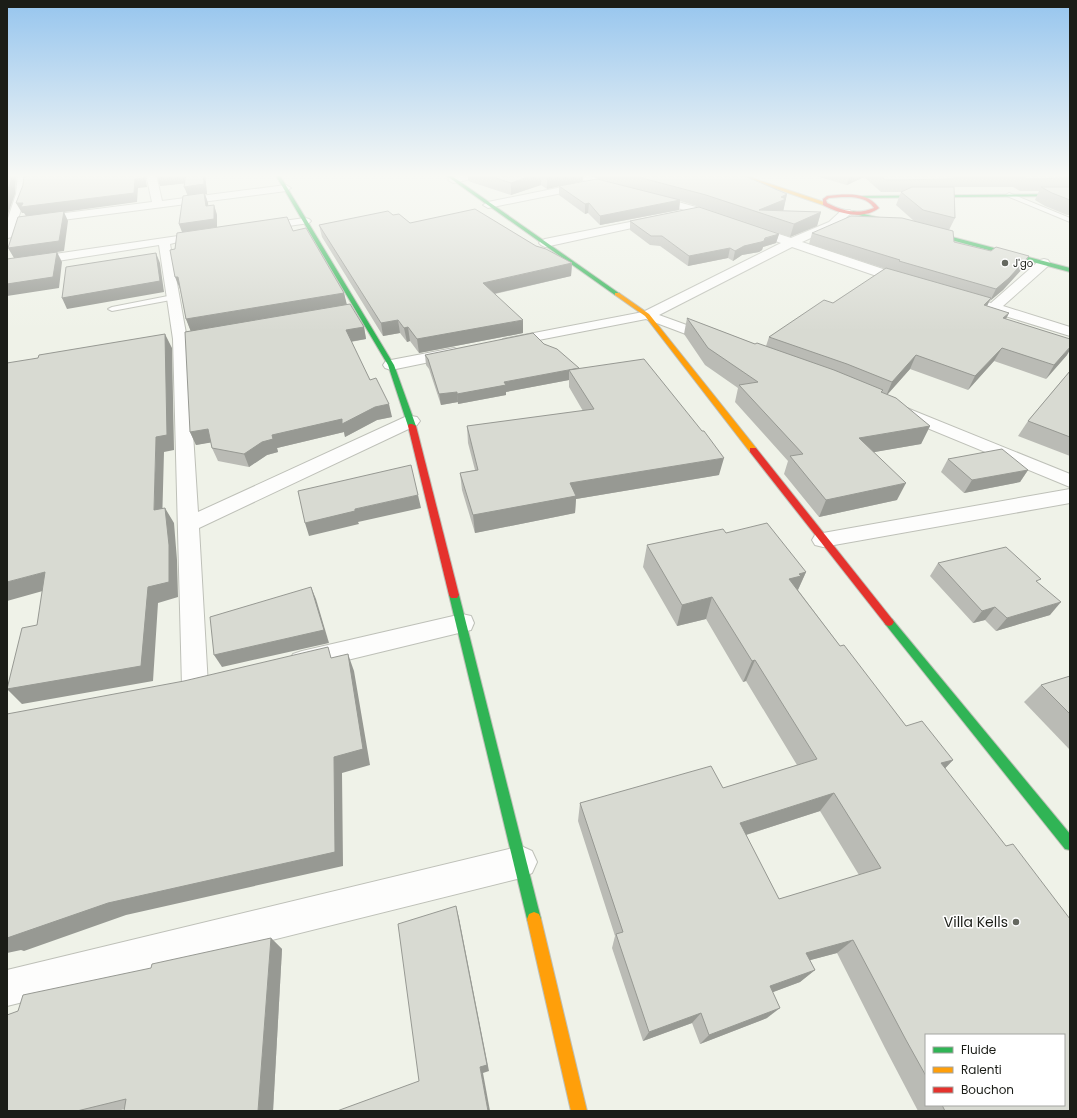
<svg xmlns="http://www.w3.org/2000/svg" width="1077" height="1118" font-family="Poppins,sans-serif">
<rect width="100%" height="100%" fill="#eff2e8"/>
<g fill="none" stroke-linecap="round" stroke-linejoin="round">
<defs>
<g id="lane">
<path d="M 1009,193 L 1070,218 L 1070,222 L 1007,196 L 1006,195 Z"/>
<path d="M 173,295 L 176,295 L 176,299 L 112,311 L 108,309 L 112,307 Z"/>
</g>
<g id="street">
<path d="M 18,174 L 28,174 L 26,194 L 18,219 L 152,202 L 146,174 L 156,174 L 162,201 L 286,185 L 291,188 L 286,191 L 16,226 L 12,237 L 8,238 L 7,221 L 16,194 Z"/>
<path d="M 466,174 L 485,174 L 484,176 L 453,183 L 448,180 L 450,178 Z"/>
<path d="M 572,174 L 585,174 L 622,187 L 623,189 L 618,192 L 591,184 L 590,187 L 587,188 L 488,208 L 483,205 L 488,202 L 587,182 Z"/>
<path d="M 650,194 L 703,209 L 791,238 L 829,222 L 842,210 L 850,210 L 851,212 L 850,214 L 837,226 L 802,242 L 913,279 L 914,282 L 913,285 L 903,285 L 792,247 L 659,315 L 717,336 L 719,339 L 717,342 L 712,343 L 707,342 L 646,319 L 508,346 L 503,345 L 501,342 L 503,339 L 508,338 L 643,312 L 781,243 L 695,213 L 646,199 L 645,197 Z"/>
<path d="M 660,216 L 664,217 L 665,219 L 664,221 L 545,247 L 541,245 L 539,243 L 541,241 L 545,239 Z"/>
<path d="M 305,218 L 309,219 L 311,221 L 309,223 L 261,230 L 255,227 L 261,224 Z"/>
<path d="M 178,236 L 182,237 L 184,239 L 182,241 L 170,244 L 187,339 L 198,512 L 405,417 L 411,416 L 417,417 L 420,421 L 417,425 L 199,528 L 208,686 L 204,694 L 195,697 L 186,694 L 182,686 L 173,339 L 159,245 L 7,269 L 7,261 Z"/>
<path d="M 1044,259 L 1048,260 L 1050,263 L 1048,266 L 1003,306 L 1070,327 L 1070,336 L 976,307 L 974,304 L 976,301 L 981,300 L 991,303 L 1040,260 Z"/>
<path d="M 454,348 L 459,350 L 462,353 L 459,356 L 391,370 L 385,368 L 383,365 L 385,362 L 391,360 Z"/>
<path d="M 892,402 L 1070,474 L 1070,487 L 886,411 L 883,407 L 886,403 Z"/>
<path d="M 1070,489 L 1070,503 L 823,547 L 815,545 L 812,540 L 815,535 L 823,533 Z"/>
<path d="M 462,614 L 471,616 L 474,623 L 471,630 L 302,671 L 293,668 L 289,661 L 293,654 L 302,651 Z"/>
<path d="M 521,846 L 532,851 L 537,862 L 532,873 L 521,878 L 7,1006 L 7,970 Z"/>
</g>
<g id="fast">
<path d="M 275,174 L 279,174 L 394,365 L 416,426 L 415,428 L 412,428 L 408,426 L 388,365 Z"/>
<path d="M 444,174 L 449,174 L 620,294 L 615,295 Z"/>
<path d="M 1070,194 L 1070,196 L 859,198 L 857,197 L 859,196 Z"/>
<path d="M 853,211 L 1070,268 L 1070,272 L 851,213 Z"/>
<path d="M 454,591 L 457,592 L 459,595 L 541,919 L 539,924 L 534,926 L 529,924 L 527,919 L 449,595 L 451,592 Z"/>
<path d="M 889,618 L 892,619 L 1070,834 L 1070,850 L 1065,849 L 886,625 L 884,622 L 886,619 Z"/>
</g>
<g id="slow">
<path d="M 740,174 L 827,203 L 827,204 L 823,205 L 733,174 Z"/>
<path d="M 615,293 L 619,293 L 649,314 L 756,448 L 756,452 L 750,452 L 645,316 L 615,295 Z"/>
<path d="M 534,912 L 539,914 L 541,919 L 587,1111 L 571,1111 L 527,919 L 529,914 Z"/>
</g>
<g id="jam">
<path d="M 837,195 C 853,194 869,194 879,208 C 863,220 840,214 823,205 L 823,199 L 827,196 ZM 842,197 C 854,197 867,197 874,208 C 858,215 842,211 827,203 L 826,200 L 829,198 Z"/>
<path d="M 409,424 L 412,424 L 416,426 L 459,595 L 457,598 L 451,598 L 449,595 L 408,426 Z"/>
<path d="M 750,448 L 756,448 L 892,619 L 894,622 L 892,625 L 889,626 L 886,625 L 750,452 Z"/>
</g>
</defs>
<use href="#lane" stroke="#bec0b8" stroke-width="2"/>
<use href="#street" stroke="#bec0b8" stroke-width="2"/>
<use href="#fast" stroke="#bec0b8" stroke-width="2"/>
<use href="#slow" stroke="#bec0b8" stroke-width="2"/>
<use href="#jam" stroke="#bec0b8" stroke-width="2"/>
<use href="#lane" fill="#fdfdfc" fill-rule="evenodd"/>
<use href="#street" fill="#fdfdfc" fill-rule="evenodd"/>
<use href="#fast" fill="#30b455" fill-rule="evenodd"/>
<use href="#slow" fill="#ff9f0a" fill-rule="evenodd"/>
<use href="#jam" fill="#e5322d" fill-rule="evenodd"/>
</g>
<g fill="#babbb5" fill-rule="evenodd">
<path d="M 205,174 L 207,194 L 205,194 L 208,203 L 208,206 L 214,205 L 217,215 L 217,227 L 293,231 L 344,293 L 346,304 L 364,327 L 366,339 L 351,342 L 370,380 L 392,417 L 377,420 L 345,437 L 344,432 L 277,448 L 278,452 L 267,455 L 249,467 L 218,461 L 212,448 L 211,442 L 196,445 L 190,432 L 191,331 L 186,319 L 180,289 L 175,249 L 182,232 L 179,224 L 187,195 L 185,183 L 160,186 Z"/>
<path d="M 468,174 L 583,174 L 583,181 L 599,179 L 589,174 L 740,174 L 787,194 L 783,211 L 821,212 L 817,226 L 790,237 L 703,208 L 680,201 L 679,210 L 600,225 L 588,213 L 585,214 L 559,195 L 559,186 L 547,189 L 541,185 L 511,195 L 468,181 Z"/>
<path d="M 809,174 L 1070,174 L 1070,215 L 1067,215 L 1045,206 L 1035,200 L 1039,191 L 1020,191 L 1013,187 L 950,187 L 955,218 L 949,230 L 954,242 L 1023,268 L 1003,290 L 989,301 L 987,306 L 1009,313 L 1006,319 L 1067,355 L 1046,379 L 994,361 L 968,390 L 910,369 L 887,395 L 930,426 L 921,444 L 874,452 L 897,500 L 819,517 L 784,474 L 788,461 L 735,402 L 738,388 L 705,365 L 684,334 L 687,318 L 755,344 L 766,346 L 769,337 L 833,303 L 886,269 L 809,244 L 812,233 L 914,221 L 896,205 L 901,192 L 881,192 L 864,177 L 847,185 Z"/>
<path d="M 393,215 L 410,223 L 536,246 L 572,263 L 571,276 L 495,294 L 523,333 L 419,353 L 410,341 L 407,342 L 400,333 L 383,336 L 322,237 L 319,225 Z"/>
<path d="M 630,221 L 779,234 L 776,243 L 763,247 L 762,250 L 759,252 L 742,255 L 733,261 L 728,258 L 688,266 L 660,246 L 650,245 L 630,230 Z"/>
<path d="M 544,344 L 579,368 L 579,369 L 719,475 L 576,499 L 575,513 L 475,533 L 462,490 L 460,473 L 475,470 L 468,443 L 467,426 L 583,411 L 569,387 L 569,380 L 506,392 L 506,395 L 458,404 L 458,402 L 441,405 L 429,369 L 426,365 L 425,355 Z"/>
<path d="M 1070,371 L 1070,456 L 1018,436 L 1028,421 Z"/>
<path d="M 948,459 L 1028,470 L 1020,482 L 964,493 L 941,472 Z"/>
<path d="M 726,533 L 806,572 L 798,590 L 840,646 L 906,726 L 953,760 L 945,768 L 1070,1111 L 918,1111 L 885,1048 L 837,953 L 810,960 L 815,970 L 800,982 L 773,992 L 767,1018 L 700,1044 L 692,1023 L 643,1041 L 612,948 L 615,936 L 578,821 L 580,803 L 723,788 L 797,765 L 746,681 L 743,682 L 706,619 L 677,626 L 643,567 L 647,545 ZM 820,811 L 859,875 L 779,899 L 746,835 ZM 926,1035 L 1064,1105 L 926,1105 Z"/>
<path d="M 938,563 L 1038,583 L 1050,615 L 996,631 L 985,620 L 973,623 L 930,576 Z"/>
<path d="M 1070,676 L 1070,750 L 1024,702 L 1041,685 Z"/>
<path d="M 271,938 L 282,949 L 273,1111 L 124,1111 L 125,1109 L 117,1111 L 7,1111 L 151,968 Z"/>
</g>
<g fill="#979993">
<path d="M 11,174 L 16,174 L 15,194 L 8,214 L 7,214 L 7,192 Z"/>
<path d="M 143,174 L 145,174 L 147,187 L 138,188 L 137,202 L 64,212 L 68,221 L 64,251 L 57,252 L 62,262 L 59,288 L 7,296 L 7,284 L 14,258 L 8,248 L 26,216 L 24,213 L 22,213 L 16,203 L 135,179 Z"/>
<path d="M 181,174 L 186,174 L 189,183 L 160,186 L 157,177 Z"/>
<path d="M 203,174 L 205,174 L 207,194 L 205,194 L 208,203 L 209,216 L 188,196 L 184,187 Z"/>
<path d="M 536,174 L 541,174 L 541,185 L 511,195 L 511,183 Z"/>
<path d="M 557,174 L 583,174 L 583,181 L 547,189 L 547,176 Z"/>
<path d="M 850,174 L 865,174 L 864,177 L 847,185 Z"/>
<path d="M 787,194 L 783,212 L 759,210 L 781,197 Z"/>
<path d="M 680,200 L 679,210 L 600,225 L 600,216 Z"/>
<path d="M 589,203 L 588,213 L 585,214 L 585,204 Z"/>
<path d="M 214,205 L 217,215 L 217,229 L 183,234 L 179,224 Z"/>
<path d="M 821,212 L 817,226 L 790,237 L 794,224 Z"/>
<path d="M 779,234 L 776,243 L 763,247 L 762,250 L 759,252 L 742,255 L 733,261 L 735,251 L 744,246 Z"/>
<path d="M 730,248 L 728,258 L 688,266 L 689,256 Z"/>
<path d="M 156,253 L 160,263 L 164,292 L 67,309 L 62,298 Z"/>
<path d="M 1029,256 L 1023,268 L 1003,290 L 990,301 L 996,289 Z"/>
<path d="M 572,263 L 571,276 L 484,296 L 483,283 Z"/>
<path d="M 175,277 L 178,277 L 183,288 L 180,289 Z"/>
<path d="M 344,293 L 347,305 L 191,332 L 186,319 Z"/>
<path d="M 991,298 L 984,312 L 984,305 Z"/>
<path d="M 1009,313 L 1002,326 L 1003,318 Z"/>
<path d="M 398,320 L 400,333 L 383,336 L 381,323 Z"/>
<path d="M 523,320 L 523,333 L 419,353 L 417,339 Z"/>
<path d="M 364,327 L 366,339 L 348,342 L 346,330 Z"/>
<path d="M 408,327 L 410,341 L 407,342 L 404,328 Z"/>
<path d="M 165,334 L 172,348 L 174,450 L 164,452 L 162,525 L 154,510 L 156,437 Z"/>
<path d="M 1070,347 L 1070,350 L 1067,355 L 1046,379 L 1054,365 Z"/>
<path d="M 1002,348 L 994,361 L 968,390 L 975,376 Z"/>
<path d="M 916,355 L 910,369 L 886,396 L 892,382 Z"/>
<path d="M 579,368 L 579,378 L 569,370 L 569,380 L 506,392 L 506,395 L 458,404 L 457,394 L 504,382 Z"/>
<path d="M 457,392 L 458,402 L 441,405 L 439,394 Z"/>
<path d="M 389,404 L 392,417 L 377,420 L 345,437 L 344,432 L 277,448 L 278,452 L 267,455 L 249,467 L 244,454 L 272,435 L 375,407 Z"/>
<path d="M 930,426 L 921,444 L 852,456 L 859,438 Z"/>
<path d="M 208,429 L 214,442 L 196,445 L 190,432 Z"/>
<path d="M 724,458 L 719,475 L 576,499 L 575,513 L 475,533 L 473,515 L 570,483 Z"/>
<path d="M 1028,470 L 1020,482 L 964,493 L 972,480 Z"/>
<path d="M 906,483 L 897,500 L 819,517 L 826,500 Z"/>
<path d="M 418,495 L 421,508 L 358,522 L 359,524 L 309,536 L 305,523 L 355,509 Z"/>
<path d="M 165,508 L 174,523 L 177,560 L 178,597 L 158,603 L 153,681 L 22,704 L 7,689 L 148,587 Z"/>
<path d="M 45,572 L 57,587 L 7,601 L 7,582 Z"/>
<path d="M 806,572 L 796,594 L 789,579 L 799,574 Z"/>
<path d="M 311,587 L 316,599 L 329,643 L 222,667 L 214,655 Z"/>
<path d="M 712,597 L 706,619 L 677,626 L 682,605 Z"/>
<path d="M 1061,602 L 1050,615 L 996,631 L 1007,618 Z"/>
<path d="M 995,607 L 985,620 L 973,623 L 982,611 Z"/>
<path d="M 348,654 L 354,671 L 370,765 L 342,773 L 343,866 L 126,915 L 24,951 L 21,950 L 7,953 L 7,938 L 334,757 Z"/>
<path d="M 755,660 L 746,681 L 743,682 L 752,661 Z"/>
<path d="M 953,760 L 935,779 L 941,763 Z"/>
<path d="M 834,793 L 820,811 L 730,840 L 740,823 Z"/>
<path d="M 456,906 L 459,918 L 489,1071 L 483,1073 L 490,1111 L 488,1111 L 480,1067 Z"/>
<path d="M 271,938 L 282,949 L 273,1111 L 258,1111 Z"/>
<path d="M 853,940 L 837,953 L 792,965 L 806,953 Z"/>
<path d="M 815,970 L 800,982 L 757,998 L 770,986 Z"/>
<path d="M 780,1008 L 767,1018 L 700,1044 L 709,1035 Z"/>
<path d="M 701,1013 L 692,1023 L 643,1041 L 649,1032 Z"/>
</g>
<g fill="#d8dad2" stroke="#979993" fill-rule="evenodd">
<path d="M 7,174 L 11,174 L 10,184 L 7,192 Z"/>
<path d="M 24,174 L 143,174 L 144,178 L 135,179 L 134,193 L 21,207 L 23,203 L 16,203 L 23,185 Z"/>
<path d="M 156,174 L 181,174 L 157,177 Z"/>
<path d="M 186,174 L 203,174 L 204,184 L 184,187 Z"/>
<path d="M 484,174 L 536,174 L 511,183 Z"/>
<path d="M 544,174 L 557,174 L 547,176 Z"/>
<path d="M 627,174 L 740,174 L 787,194 L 781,197 L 786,199 L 759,210 L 821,212 L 794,224 L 706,195 Z"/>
<path d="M 879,174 L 1000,174 L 953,175 L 954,179 L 885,180 Z"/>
<path d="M 1019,174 L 1070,174 L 1070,178 L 1026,179 Z"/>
<path d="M 597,179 L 680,200 L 600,216 L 589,203 L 585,204 L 559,186 Z"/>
<path d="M 912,187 L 954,187 L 955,218 L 923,210 L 901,192 Z"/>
<path d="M 1041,187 L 1070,187 L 1070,200 L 1052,193 Z"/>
<path d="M 204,193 L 206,206 L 214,205 L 214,219 L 179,224 L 183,196 Z"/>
<path d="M 699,207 L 779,234 L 765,238 L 764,241 L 761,242 L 744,246 L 735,251 L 730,248 L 689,256 L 662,236 L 651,236 L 630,221 Z"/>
<path d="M 475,209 L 536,246 L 546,249 L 572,263 L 483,283 L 523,320 L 417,339 L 408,327 L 404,328 L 398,320 L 381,323 L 319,225 L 388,211 L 393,215 L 399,214 L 410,223 Z"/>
<path d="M 64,211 L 59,241 L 8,248 L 18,217 Z"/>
<path d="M 851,216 L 902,218 L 953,231 L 954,242 L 991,251 L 996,247 L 1029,256 L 1009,278 L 996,289 L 899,261 L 900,260 L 812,233 Z"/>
<path d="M 287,217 L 293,231 L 306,228 L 344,293 L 186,319 L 178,277 L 175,277 L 170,250 L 175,249 L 177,233 Z"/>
<path d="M 57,252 L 53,277 L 7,284 L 7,259 Z"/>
<path d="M 156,253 L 160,281 L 62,298 L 66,267 Z"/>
<path d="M 886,268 L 991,298 L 984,305 L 1009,313 L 1003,318 L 1070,339 L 1070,347 L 1054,365 L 1002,348 L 975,376 L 916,355 L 892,382 L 847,364 L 769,337 L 824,300 L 833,303 Z"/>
<path d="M 350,304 L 364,327 L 346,330 L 370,380 L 376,378 L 389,404 L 375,407 L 342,424 L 342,419 L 272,435 L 273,439 L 262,442 L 244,454 L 212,448 L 208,429 L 190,432 L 185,332 Z"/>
<path d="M 687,318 L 755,344 L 757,343 L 834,370 L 883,390 L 881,392 L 896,398 L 930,426 L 859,438 L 906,483 L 826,500 L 790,456 L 803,454 L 739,385 L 758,382 L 708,348 Z"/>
<path d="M 533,333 L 544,344 L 557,349 L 579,368 L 504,382 L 506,385 L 457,394 L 457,392 L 439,394 L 428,359 L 425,355 Z"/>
<path d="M 165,334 L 167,435 L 156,437 L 154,510 L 165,508 L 169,545 L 169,582 L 148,587 L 141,666 L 7,689 L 22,628 L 37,625 L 45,572 L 7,582 L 7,363 L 38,358 L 39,355 Z"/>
<path d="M 644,359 L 702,431 L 704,431 L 724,458 L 570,483 L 576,496 L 473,515 L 460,473 L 478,470 L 467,426 L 594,409 L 569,370 Z"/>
<path d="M 1070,371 L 1070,437 L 1028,421 Z"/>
<path d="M 1002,449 L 1028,470 L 972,480 L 948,459 Z"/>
<path d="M 411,465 L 418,495 L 355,509 L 355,511 L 305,523 L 298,491 Z"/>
<path d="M 767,523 L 806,572 L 799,574 L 801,576 L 789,579 L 840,646 L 844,645 L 906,726 L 922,721 L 953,760 L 941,763 L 1006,846 L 1013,844 L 1070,919 L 1070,1111 L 945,1111 L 942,1105 L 1064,1105 L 1064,1035 L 926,1035 L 926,1076 L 906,1040 L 853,940 L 806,953 L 815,970 L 770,986 L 780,1008 L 709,1035 L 701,1013 L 649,1032 L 616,934 L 623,932 L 580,803 L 711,766 L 723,788 L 817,759 L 755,660 L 752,661 L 712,597 L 682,605 L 647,545 L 723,529 L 726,533 ZM 834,793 L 881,868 L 779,899 L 740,823 Z"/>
<path d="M 1006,547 L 1041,579 L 1036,581 L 1061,602 L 1007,618 L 995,607 L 982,611 L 938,563 Z"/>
<path d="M 311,587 L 324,630 L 214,655 L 210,617 Z"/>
<path d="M 328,647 L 331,658 L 348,654 L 363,749 L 334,757 L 335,852 L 108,903 L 7,938 L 7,714 L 184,681 Z"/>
<path d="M 1070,676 L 1070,714 L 1041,685 Z"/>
<path d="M 456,906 L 487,1065 L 480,1067 L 488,1111 L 337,1111 L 419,1081 L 398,924 Z"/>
<path d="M 271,938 L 258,1111 L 124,1111 L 126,1099 L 77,1111 L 7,1111 L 7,1015 L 18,1011 L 23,995 L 151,968 L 152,964 Z"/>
</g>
<linearGradient id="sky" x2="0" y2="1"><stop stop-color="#96c5ee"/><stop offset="0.53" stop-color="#f8f9f5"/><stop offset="1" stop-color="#f8f9f5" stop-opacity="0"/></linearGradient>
<rect width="1077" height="331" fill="url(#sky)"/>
<g fill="#656860" stroke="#fff" stroke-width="1.5">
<circle cx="1005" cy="263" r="4"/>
<circle cx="1016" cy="922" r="4"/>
</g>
<g text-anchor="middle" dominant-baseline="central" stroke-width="3" stroke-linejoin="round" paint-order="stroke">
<g font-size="10" fill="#1b1d17" stroke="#fff" text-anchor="start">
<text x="1013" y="263">J'go</text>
</g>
<g font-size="14" fill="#1b1d17" stroke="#fff" text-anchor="end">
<text x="1008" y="922">Villa Kells</text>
</g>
</g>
<rect width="1077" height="1118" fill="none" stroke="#1b1d17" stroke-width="16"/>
<rect x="925" y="1034" width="140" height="72" fill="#ffffff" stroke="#a4a5a2"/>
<rect x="933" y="1047" width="20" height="6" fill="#30b455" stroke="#a4a5a2"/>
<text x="961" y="1054" font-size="12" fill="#1b1d17">Fluide</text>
<rect x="933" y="1067" width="20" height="6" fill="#ff9f0a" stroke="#a4a5a2"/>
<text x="961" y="1074" font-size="12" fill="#1b1d17">Ralenti</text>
<rect x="933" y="1087" width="20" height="6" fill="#e5322d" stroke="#a4a5a2"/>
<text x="961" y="1094" font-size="12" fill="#1b1d17">Bouchon</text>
</svg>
